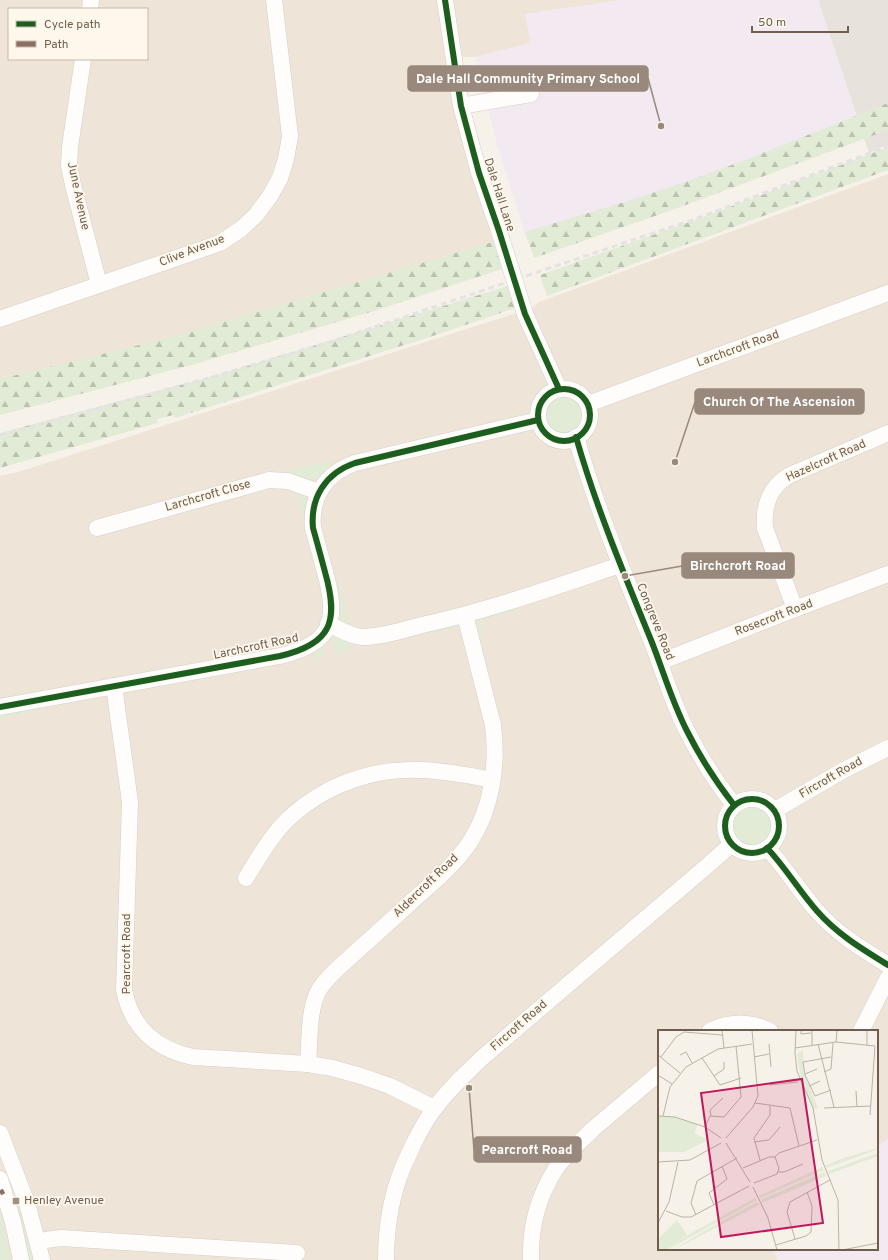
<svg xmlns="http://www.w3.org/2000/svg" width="888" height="1260" font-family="Overpass,sans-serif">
<defs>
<pattern id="forest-firs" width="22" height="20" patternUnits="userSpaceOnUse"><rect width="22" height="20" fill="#e1ebd6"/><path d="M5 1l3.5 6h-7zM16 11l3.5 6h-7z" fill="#bbc2b0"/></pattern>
</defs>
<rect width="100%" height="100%" fill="#f6f2ea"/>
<g fill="#eee5d8" fill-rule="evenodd">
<path d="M 0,0 L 622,0 L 525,14 L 531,43 L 475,57 L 453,57 L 495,242 L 381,283 L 0,387 ZM 9,9 L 147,9 L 147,59 L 9,59 Z"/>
<path d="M 888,174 L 888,1260 L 0,1260 L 0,476 L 18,472 L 513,314 L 525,314 L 539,302 ZM 659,1031 L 877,1031 L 877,1249 L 659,1249 Z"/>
</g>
<path fill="#e7e2db" d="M 818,0 L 888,0 L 888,145 L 869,153 Z"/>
<g fill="#f3e9f1">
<path d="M 622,0 L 818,0 L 856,115 L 672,194 L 527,241 L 495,137 L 475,57 L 531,43 L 525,14 Z"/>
<path d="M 888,1139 L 888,1260 L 778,1260 L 772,1249 L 877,1249 L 877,1146 Z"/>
</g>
<g fill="#e1ebd6">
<circle cx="564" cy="414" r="20"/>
<path d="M 330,461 L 330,468 C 312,486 313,482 290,477 L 289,470 Z"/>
<path d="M 295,490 L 302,492 L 307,503 L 306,522 L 305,523 Z"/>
<path d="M 339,583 L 348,622 L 359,630 C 354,628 347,627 343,624 C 337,619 338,594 336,585 Z"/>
<path d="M 512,606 L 515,611 L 476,622 L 481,616 Z"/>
<path d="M 486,623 L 480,635 L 483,648 L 478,649 L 475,626 Z"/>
<path d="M 449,625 L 458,627 L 423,635 L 422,630 Z"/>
<path d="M 338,635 L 349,639 L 352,650 L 335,653 L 333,636 Z"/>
<path d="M 322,644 L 326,655 L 314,661 L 312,651 Z"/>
<path d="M 38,707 L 41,710 L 0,719 L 0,714 Z"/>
<circle cx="752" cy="826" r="20"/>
<path d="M 23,1207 L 37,1260 L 29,1260 L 17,1209 Z"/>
<path d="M 0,1215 L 4,1229 L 10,1260 L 0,1260 Z"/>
</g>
<g fill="url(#forest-firs)">
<path d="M 888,103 L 888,130 L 672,210 L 534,258 L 525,232 C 578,216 630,201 682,183 C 751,159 819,130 888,103 Z"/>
<path d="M 888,147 L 888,170 L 547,296 L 540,275 L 695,220 Z"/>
<path d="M 496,241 L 505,268 L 374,311 L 188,366 L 0,415 L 0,379 L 172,337 Z"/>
<path d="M 511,285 L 518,307 L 439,334 L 175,418 L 173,415 L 157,419 L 158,423 L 0,468 L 0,433 L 214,376 L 427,311 Z"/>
</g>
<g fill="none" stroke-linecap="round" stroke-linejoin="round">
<defs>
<g id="minor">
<path d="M 445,0 L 461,106 L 479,173 L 499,231"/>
<path d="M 90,9 L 91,0"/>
<path d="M 83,59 L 70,147 L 69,166 L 74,189 L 99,284"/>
<path d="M 461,106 L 531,94"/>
<path d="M 525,314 L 559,389"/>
<path d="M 0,319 L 220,243 L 241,229 L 256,215 L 270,196 L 280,178 L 286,159 L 290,136 L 274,0"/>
<circle cx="564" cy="415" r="26"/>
<path d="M 588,404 L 888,293"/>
<path d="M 576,437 C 596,507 624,574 651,640 C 663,670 672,702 687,731 C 700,757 716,782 734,805"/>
<path d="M 97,528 L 269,480 L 288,481 L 319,492"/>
<path d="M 795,609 L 765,528 C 763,506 770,486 790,475 L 888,433"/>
<path d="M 328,624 C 339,629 350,636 362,637 C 382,637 403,630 422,625 C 490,610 554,587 620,565"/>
<path d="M 660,662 L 795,609 L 888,574"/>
<path d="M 114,686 L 130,802 L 124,990 C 132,1029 156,1049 193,1057 L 308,1064 L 332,1068 L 361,1076 L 390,1086 L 434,1108"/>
<path d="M 0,707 L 280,656 C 332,644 339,621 325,572 C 321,557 317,542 313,528 C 310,497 326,473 355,463 L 538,420"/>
<circle cx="752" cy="826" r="27"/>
<path d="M 775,810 L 844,770 L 888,748"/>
<path d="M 767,848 C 786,868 799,891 817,911 C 837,934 862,949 888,965"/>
<path d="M 246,878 C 256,862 266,844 278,830 C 292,813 312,799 331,789 C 387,762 433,768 492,780"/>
<path d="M 710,1031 C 730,1021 750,1021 770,1031"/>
<path d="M 861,1031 L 888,978"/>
<path d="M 308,1064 C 310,1043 308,1008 319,990 C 323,983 329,977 335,971 C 360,948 385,926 410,903 C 431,884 454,866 470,842 C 492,808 498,765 493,725 L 465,615"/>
<path d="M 0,1133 L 27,1203 L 42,1260"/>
<path d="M 0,1179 L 13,1222 L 21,1260"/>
<path d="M 38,1242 L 46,1240 L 61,1238 L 297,1253"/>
<path d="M 386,1260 C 386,1229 391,1196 403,1167 C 406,1160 410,1152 413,1145 C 419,1133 426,1119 435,1108 C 449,1089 466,1073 483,1057 L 707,866 L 732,844"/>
<path d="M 531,1260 C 530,1229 538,1197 555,1170 C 565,1155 579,1143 592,1130 C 614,1111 637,1092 659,1073"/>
</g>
</defs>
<use href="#minor" stroke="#d5cfc8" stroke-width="17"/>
<use href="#minor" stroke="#fefdfc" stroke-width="16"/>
<path stroke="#e5e2e4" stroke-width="3" stroke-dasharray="6 4" stroke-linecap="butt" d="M 0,435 L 205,379 L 333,341 L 695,219 L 888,146"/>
<defs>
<path id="minor-bridge" d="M 499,231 L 525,314"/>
</defs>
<use href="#minor-bridge" stroke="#d5cfc8" stroke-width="17" stroke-linecap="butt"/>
<use href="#minor-bridge" stroke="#fefdfc" stroke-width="16"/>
<path stroke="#8d6e63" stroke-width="5" stroke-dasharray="10 5" stroke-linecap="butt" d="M 0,1193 L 4,1191"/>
<defs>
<g id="cycleway">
<path d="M 445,0 L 461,106 L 479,173 L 499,231 L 525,314 L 559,389"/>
<circle cx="564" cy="415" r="26"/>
<path d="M 576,437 C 596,507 624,574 651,640 C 663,670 672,702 687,731 C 700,757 716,782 734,805"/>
<path d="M 0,707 L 280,656 C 332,644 339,621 325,572 C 321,557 317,542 313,528 C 310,497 326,473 355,463 L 538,420"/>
<circle cx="752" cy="826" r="27"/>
<path d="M 767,848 C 786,868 799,891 817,911 C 837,934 862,949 888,965"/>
</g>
</defs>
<use href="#cycleway" stroke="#fdf8eb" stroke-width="8"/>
<use href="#cycleway" stroke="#1b5e20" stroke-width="6"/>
</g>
<rect fill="#9f9184" stroke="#fdf8eb" stroke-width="1.5" x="12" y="1197" width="8" height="8" rx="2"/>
<g text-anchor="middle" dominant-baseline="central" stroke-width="3.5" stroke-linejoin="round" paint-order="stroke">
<g font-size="12" fill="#705d4d" stroke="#fdf8eb">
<text transform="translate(499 195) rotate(72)">Dale Hall Lane</text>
<text transform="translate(78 196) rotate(78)">June Avenue</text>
<text transform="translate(192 251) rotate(-21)">Clive Avenue</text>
<text transform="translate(738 349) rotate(-20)">Larchcroft Road</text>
<text transform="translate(826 461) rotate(-24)">Hazelcroft Road</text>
<text transform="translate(208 496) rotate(-16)">Larchcroft Close</text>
<text transform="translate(774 618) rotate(-21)">Rosecroft Road</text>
<text transform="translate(655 622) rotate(68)">Congreve Road</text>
<text transform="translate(256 647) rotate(-12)">Larchcroft Road</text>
<text transform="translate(831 778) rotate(-30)">Fircroft Road</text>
<text transform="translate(426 886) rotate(-44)">Aldercroft Road</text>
<text transform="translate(127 954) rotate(-90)">Pearcroft Road</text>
<text transform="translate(519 1026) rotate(-41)">Fircroft Road</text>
</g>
<g font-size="12" fill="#705d4d" stroke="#fdf8eb" text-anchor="start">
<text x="24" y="1201">Henley Avenue</text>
</g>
</g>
<g transform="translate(658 1030)">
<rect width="220" height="220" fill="#f6f2ea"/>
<path d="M 145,20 L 146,43 L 160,78 L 156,79 L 144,53 L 140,32 L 139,24 Z" fill="#e1ebd6"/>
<path d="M 220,118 L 220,119 L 169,138 L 168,135 L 186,128 ZM 220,123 L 220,126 L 171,144 L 170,141 ZM 164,137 L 166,140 L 102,168 L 101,166 ZM 166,142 L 168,146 L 104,173 L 103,170 ZM 97,168 L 99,170 L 9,220 L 28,206 ZM 99,172 L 101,175 L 15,220 L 44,202 Z" fill="#e1ebd6"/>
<path d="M 0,86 L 12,86 L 39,94 L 37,104 L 50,110 L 26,122 L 0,122 Z" fill="#e1ebd6"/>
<path d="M 19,190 L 29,205 L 8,220 L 0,220 L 0,209 Z" fill="#e1ebd6"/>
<path fill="none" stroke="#bcb2a6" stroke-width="1" d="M 64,0 L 66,18M 138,0 L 137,23 L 139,41 L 155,78 L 164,130 L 180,170 L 181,220M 143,0 L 143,4 L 153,3M 154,0 L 154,15M 205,0 L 209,0 L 209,15M 178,12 L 179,0M 111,14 L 113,37M 160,14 L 176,77M 137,18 L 178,12 L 217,16 L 212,85M 0,25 L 22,43M 22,25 L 28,22 L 34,33M 3,27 L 18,7 L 26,2 L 64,5M 96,27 L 111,24M 173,27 L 145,32 L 147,45 L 157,66 L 173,60M 44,28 L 62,55 L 83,48M 166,42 L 173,39 L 175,13M 147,44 L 159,39M 0,45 L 14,54M 56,46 L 66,39 L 66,32M 111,55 L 140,52M 151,56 L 162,51M 198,61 L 199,77M 97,73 L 132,78 L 141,116M 166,78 L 213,76M 0,86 L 17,87 L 47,97 L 63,108M 5,86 L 12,57 L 28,37 L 60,19 L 94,14M 53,86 L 52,80 L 65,68M 47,97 L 52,86 L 66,87 L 83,67 L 78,16M 68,108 L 95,77 L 100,66 L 94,0M 96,112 L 111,110 L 122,97M 68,113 L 92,152M 117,127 L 121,123 L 159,110M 102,130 L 96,108 L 112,85 L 112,76M 0,132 L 32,130 L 63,113M 85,138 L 111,127 L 117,127M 120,142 L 126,142 L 145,134M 96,153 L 119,144 L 121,138 L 117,127M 95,157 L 110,188 L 119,220M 56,175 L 51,163 L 69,149 L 64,136M 8,181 L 24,187 L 33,187 L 91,156M 38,185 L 33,173 L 39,151 L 79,128M 0,193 L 11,172 L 20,132M 137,209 L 129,182 L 132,172 L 172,150M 118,215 L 148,206 L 153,202 L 154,176 L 149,162M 184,220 L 220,213"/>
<path fill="#c2185b" fill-opacity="0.15" stroke="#c2185b" stroke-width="2" d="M 144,49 L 165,193 L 63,207 L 43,63 Z"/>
<rect width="220" height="220" fill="none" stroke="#705d4d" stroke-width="2"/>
</g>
<path fill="none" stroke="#98897c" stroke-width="1.5" d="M661 126L648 78M675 462L695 402M625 576L682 566M469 1088L474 1150"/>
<g fill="#98897c" stroke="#fdf8eb" stroke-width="1.5">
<circle cx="661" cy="126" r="4"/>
<circle cx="675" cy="462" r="4"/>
<circle cx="625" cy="576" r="4"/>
<circle cx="469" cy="1088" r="4"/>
</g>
<g fill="#98897c" stroke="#98897c" stroke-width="1.5">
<rect x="408" y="66" width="240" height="25" rx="4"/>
<rect x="695" y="389" width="169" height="25" rx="4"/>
<rect x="682" y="553" width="112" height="25" rx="4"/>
<rect x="474" y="1137" width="107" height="25" rx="4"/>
</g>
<g font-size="13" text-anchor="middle" font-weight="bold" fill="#fff">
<text x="528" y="83">Dale Hall Community Primary School</text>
<text x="779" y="406">Church Of The Ascension</text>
<text x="738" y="570">Birchcroft Road</text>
<text x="527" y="1154">Pearcroft Road</text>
</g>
<rect x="8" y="8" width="140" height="52" fill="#fdf8eb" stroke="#c5baac"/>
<rect x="16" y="21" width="20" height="6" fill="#1b5e20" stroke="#c5baac"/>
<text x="44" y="28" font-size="12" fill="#705d4d">Cycle path</text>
<rect x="16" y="41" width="20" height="6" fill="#8d6e63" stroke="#c5baac"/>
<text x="44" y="48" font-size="12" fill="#705d4d">Path</text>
<path d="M752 26v6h96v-6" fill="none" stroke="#705d4d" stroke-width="2"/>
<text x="758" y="26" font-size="12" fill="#705d4d" stroke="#fdf8eb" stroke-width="3" paint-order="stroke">50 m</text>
</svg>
